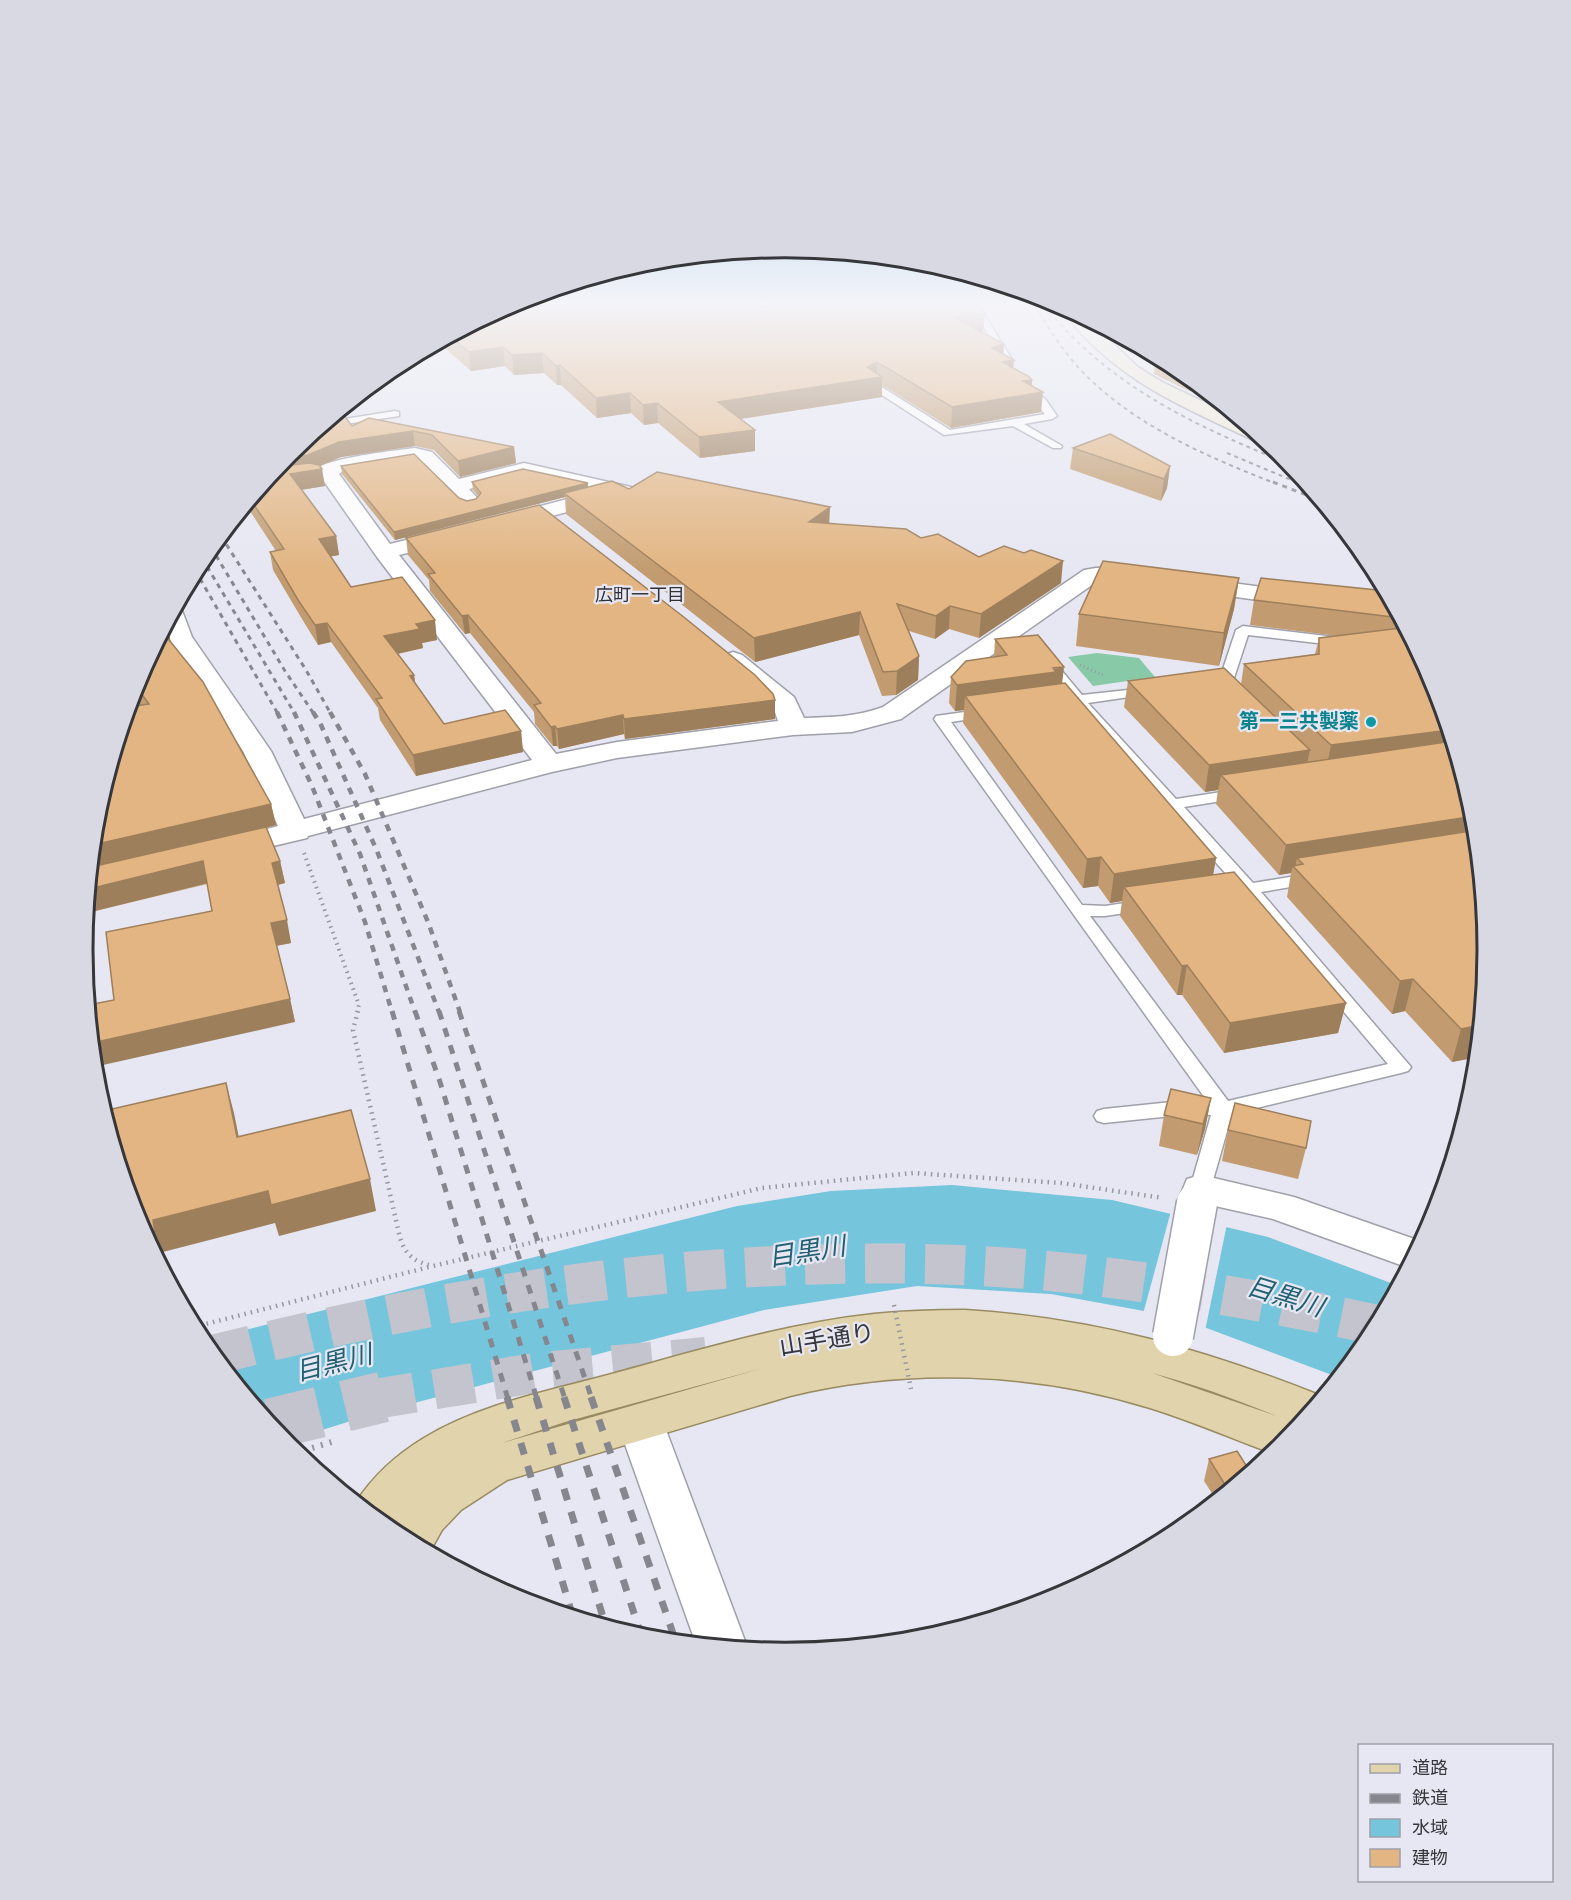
<svg xmlns="http://www.w3.org/2000/svg" width="1571" height="1900" font-family="'Sofia Sans Condensed','Noto Sans JP',sans-serif">
<rect width="100%" height="100%" fill="#e6e7f2"/>
<path fill="#88caa8" d="M 1097,653 L 1139,658 L 1155,677 L 1093,686 L 1068,657 Z"/>
<path fill="#75c5dc" d="M 952,1185 L 1112,1200 L 1268,1237 L 1399,1286 L 1370,1341 L 1340,1378 L 1177,1317 L 1051,1294 L 917,1286 L 764,1310 L 373,1414 L 284,1442 L 201,1341 L 737,1206 L 831,1191 Z"/>
<path fill="#e6e7f2" d="M 1171,1211 L 1227,1224 L 1205,1331 L 1176,1320 L 1143,1314 Z"/>
<g fill="none" stroke-linecap="round" stroke-linejoin="round">
<g stroke="#c3c4cd" stroke-width="40" stroke-dasharray="40 20" stroke-linecap="butt">
<path d="M 213,1355 C 469,1290 733,1251 998,1267 C 1126,1275 1253,1299 1378,1325"/>
<path d="M 375,1399 L 541,1372 L 706,1357"/>
</g>
<path stroke="#c3c4cd" stroke-width="51" stroke-dasharray="51 26" stroke-linecap="butt" d="M 270,1424 L 383,1397"/>
<defs>
<g id="lane">
<path d="M 971,306 L 979,306 L 1013,361 L 1011,363 L 1005,363 Z"/>
<path d="M 871,384 L 877,384 L 950,430 L 1045,414 L 1020,386 L 1028,384 L 1046,400 L 1057,416 L 1052,419 L 1024,424 L 1062,446 L 1061,448 L 1053,448 L 1013,426 L 944,435 L 871,388 Z"/>
<path d="M 395,411 L 399,412 L 399,416 L 318,428 L 326,422 Z"/>
<path d="M 1243,626 L 1343,638 L 1350,642 L 1343,646 L 1248,635 L 1233,681 L 1233,688 L 1238,694 L 1231,698 L 1221,692 L 1219,681 L 1236,630 Z"/>
<path d="M 1047,658 L 1052,659 L 1082,695 L 1155,687 L 1157,690 L 1150,694 L 1088,703 L 1176,799 L 1241,789 L 1247,791 L 1249,794 L 1247,797 L 1184,807 L 1253,883 L 1314,873 L 1320,874 L 1322,878 L 1320,882 L 1261,892 L 1411,1067 L 1408,1071 L 1401,1073 L 1232,1114 L 1209,1194 L 1201,1197 L 1193,1194 L 1190,1189 L 1211,1115 L 1191,1114 L 1104,1123 L 1097,1121 L 1094,1116 L 1097,1111 L 1104,1109 L 1191,1100 L 1207,1101 L 936,722 L 934,719 L 936,716 L 986,709 L 991,710 L 993,713 L 991,716 L 951,722 L 1082,905 L 1105,906 L 1145,900 L 1151,901 L 1154,905 L 1151,909 L 1145,910 L 1105,916 L 1090,916 L 1228,1101 L 1388,1064 L 1245,895 L 1235,894 L 1232,890 L 1237,886 L 1074,705 L 1065,704 L 1063,701 L 1068,697 L 1040,662 Z"/>
</g>
<g id="street">
<path d="M 415,448 L 432,452 L 459,479 L 524,463 L 631,487 L 634,491 L 631,495 L 503,529 L 495,528 L 492,523 L 495,518 L 598,491 L 524,475 L 469,489 L 480,501 L 476,505 L 469,507 L 462,505 L 418,461 L 343,471 L 339,474 L 390,544 L 450,529 L 458,531 L 461,536 L 458,541 L 399,555 L 556,754 L 617,742 L 778,721 L 773,706 L 720,660 L 724,655 L 733,652 L 742,655 L 794,697 L 804,718 C 831,717 857,717 883,707 L 1084,570 C 1106,565 1129,568 1151,573 L 1155,578 L 1151,583 L 1143,585 L 1099,580 L 901,719 L 852,732 L 793,735 L 617,758 L 552,772 L 308,836 L 307,838 L 227,857 L 216,854 L 212,848 L 216,842 L 278,826 L 243,751 L 168,637 L 165,627 L 176,606 L 181,608 L 192,637 L 271,751 L 304,819 L 532,760 L 377,557 L 323,480 L 312,478 L 309,474 C 320,458 393,451 415,448 Z"/>
<path d="M 1194,578 L 1300,592 L 1308,594 L 1312,599 L 1308,604 L 1300,606 L 1186,590 L 1182,585 L 1186,580 Z"/>
<path d="M 1201,1175 L 1294,1197 L 1423,1242 L 1409,1268 L 1273,1219 L 1215,1206 L 1211,1213 L 1197,1217 L 1183,1213 L 1177,1203 L 1187,1179 Z"/>
<path d="M 640,1404 L 656,1409 L 663,1422 L 748,1649 L 696,1644 L 617,1422 L 624,1409 Z"/>
</g>
<path id="secondary" d="M 1062,306 L 1084,316 L 1138,367 L 1162,382 L 1244,421 L 1270,442 L 1257,442 C 1182,406 1111,379 1061,308 Z"/>
<path id="primary" d="M 965,1310 C 1094,1318 1204,1349 1324,1397 L 1282,1447 L 1274,1454 C 1233,1439 1192,1421 1150,1408 C 1034,1372 908,1367 790,1396 L 507,1480 L 461,1510 L 442,1530 L 429,1553 L 395,1534 L 356,1502 C 374,1475 396,1455 424,1438 C 478,1405 544,1392 604,1376 C 693,1352 782,1324 874,1314 C 904,1311 934,1310 965,1310 ZM 763,1368 L 502,1443 L 565,1422 ZM 1152,1373 C 1194,1384 1235,1399 1276,1416 Z"/>
</defs>
<use href="#lane" stroke="#9fa0aa" stroke-width="3"/>
<use href="#street" stroke="#9fa0aa" stroke-width="3"/>
<use href="#secondary" stroke="#9fa0aa" stroke-width="3"/>
<use href="#primary" stroke="#988a61" stroke-width="3"/>
<path stroke="#96979f" stroke-width="3" stroke-dasharray="1 3" stroke-linecap="butt" d="M 1080,665 L 1103,675"/>
<path stroke="#96979f" stroke-width="4" stroke-dasharray="1.5 4.5" stroke-linecap="butt" d="M 304,853 L 359,1005 L 357,1012"/>
<g stroke="#96979f" stroke-width="4.5" stroke-dasharray="1.5 5" stroke-linecap="butt">
<path d="M 358,1011 L 353,1030 L 400,1238 C 406,1256 415,1262 433,1266 L 762,1188 L 913,1173 L 1061,1183 L 1163,1198"/>
<path d="M 194,1327 L 429,1267"/>
</g>
<path stroke="#96979f" stroke-width="6" stroke-dasharray="2 7" stroke-linecap="butt" d="M 295,1453 L 332,1442"/>
<use href="#lane" fill="#fff" fill-rule="evenodd"/>
<use href="#street" fill="#fff" fill-rule="evenodd"/>
<use href="#secondary" fill="#f0ead6" fill-rule="evenodd"/>
<use href="#primary" fill="#e1d4ac" fill-rule="evenodd"/>
<g stroke="#85868e" stroke-width="2" stroke-dasharray="4 4" stroke-linecap="butt">
<path d="M 1035,306 C 1048,327 1061,348 1077,366 C 1130,424 1205,456 1277,484"/>
<path d="M 1045,306 C 1108,386 1199,428 1292,465"/>
<path d="M 1227,453 L 1301,484"/>
</g>
<g stroke="#85868e" stroke-width="3" stroke-dasharray="5 5" stroke-linecap="butt">
<path d="M 1273,482 L 1322,501"/>
<path d="M 1298,482 L 1311,488"/>
<path d="M 221,536 L 306,670 L 331,714"/>
<path d="M 211,547 L 285,671 L 314,714"/>
<path d="M 202,558 L 295,714"/>
<path d="M 195,570 L 278,714"/>
</g>
<g stroke="#85868e" stroke-width="4.5" stroke-dasharray="7 7" stroke-linecap="butt">
<path d="M 277,712 L 312,786 L 365,922 L 392,1012"/>
<path d="M 294,712 L 360,854 L 415,1012"/>
<path d="M 313,712 L 321,725 L 377,851 L 439,1012"/>
<path d="M 330,712 L 365,774 L 428,922 L 460,1012"/>
</g>
<g stroke="#85868e" stroke-width="5" stroke-dasharray="9 9" stroke-linecap="butt">
<path d="M 392,1011 L 508,1399"/>
<path d="M 415,1011 L 440,1082 L 537,1399"/>
<path d="M 439,1011 L 565,1399"/>
<path d="M 459,1011 L 592,1399"/>
</g>
<g stroke="#85868e" stroke-width="7" stroke-dasharray="12 12" stroke-linecap="butt">
<path d="M 507,1397 L 573,1617"/>
<path d="M 536,1397 L 606,1627"/>
<path d="M 564,1397 L 642,1638"/>
<path d="M 591,1397 L 676,1642"/>
</g>
<defs>
<path id="street-bridge" d="M 1173,1336 L 1197,1203"/>
</defs>
<use href="#street-bridge" stroke="#9fa0aa" stroke-width="43" stroke-linecap="butt"/>
<path stroke="#96979f" stroke-width="4.5" stroke-dasharray="1.5 5" stroke-linecap="butt" d="M 894,1305 L 911,1389"/>
<use href="#street-bridge" stroke="#fff" stroke-width="40"/>
</g>
<g fill="#c29c70">
<path d="M 506,306 L 985,313 L 983,331 L 980,332 L 1003,354 L 1014,360 L 1013,368 L 1032,380 L 1031,386 L 1041,412 L 951,428 L 882,385 L 882,397 L 741,419 L 755,430 L 755,451 L 700,458 L 658,423 L 644,425 L 631,413 L 597,418 L 561,385 L 557,385 L 544,373 L 514,375 L 505,366 L 471,371 L 438,342 Z"/>
<path d="M 1123,337 L 1176,366 L 1221,402 L 1187,390 L 1154,374 L 1156,359 L 1150,360 L 1122,348 Z"/>
<path d="M 369,418 L 514,447 L 516,463 L 460,477 L 434,450 L 415,446 L 341,457 L 320,466 L 325,486 L 301,490 L 336,536 L 339,555 L 331,556 L 351,587 L 437,640 L 422,643 L 423,648 L 398,654 L 414,675 L 415,683 L 444,724 L 521,731 L 523,752 L 416,776 L 380,720 L 378,708 L 331,642 L 318,645 L 302,619 L 273,570 L 270,552 L 276,551 L 246,505 L 289,453 Z"/>
<path d="M 1073,448 L 1170,466 L 1167,488 L 1161,501 L 1070,469 Z"/>
<path d="M 341,466 L 467,501 L 476,499 L 478,496 L 473,490 L 472,482 L 588,483 L 588,487 L 629,489 L 921,538 L 1061,583 L 979,638 L 949,629 L 935,639 L 909,631 L 919,656 L 918,680 L 896,695 L 882,696 L 859,635 L 755,662 L 566,514 L 565,497 L 395,540 L 342,474 Z"/>
<path d="M 406,538 L 775,700 L 775,719 L 625,739 L 624,734 L 559,749 L 557,746 L 553,746 L 535,724 L 534,712 L 470,633 L 465,634 L 430,591 L 429,580 L 408,555 Z"/>
<path d="M 1239,578 L 1234,609 L 1219,666 L 1076,646 L 1079,614 Z"/>
<path d="M 1387,591 L 1435,681 L 1488,950 L 1478,1057 L 1452,1062 L 1405,1011 L 1392,1014 L 1287,897 L 1291,873 L 1279,875 L 1216,804 L 1218,790 L 1205,792 L 1124,707 L 1128,681 L 1241,684 L 1244,664 L 1315,654 L 1319,638 L 1338,636 L 1250,625 L 1254,600 Z"/>
<path d="M 995,639 L 1062,683 L 1216,858 L 1213,875 L 1346,1003 L 1338,1033 L 1224,1053 L 1182,995 L 1177,995 L 1120,916 L 1122,901 L 1110,903 L 1098,886 L 1083,888 L 963,723 L 964,710 L 955,711 L 949,703 L 951,677 L 994,657 Z"/>
<path d="M 171,642 L 271,804 L 276,825 L 266,828 L 280,861 L 285,883 L 278,885 L 291,943 L 276,946 L 290,999 L 295,1022 L 114,1000 L 212,911 L 207,884 L 91,912 L 92,917 L 86,919 L 96,813 L 140,705 L 132,694 L 136,681 Z"/>
<path d="M 1211,1098 L 1205,1129 L 1197,1155 L 1159,1146 L 1164,1115 Z"/>
<path d="M 1228,1130 L 1306,1148 L 1298,1179 L 1222,1161 Z"/>
<path d="M 1209,1459 L 1251,1473 L 1217,1501 L 1204,1481 Z"/>
</g>
<g fill="#9e7f5b">
<path d="M 985,313 L 983,331 L 951,336 L 953,317 Z"/>
<path d="M 1004,344 L 1003,362 L 1014,360 L 1012,380 L 992,348 Z"/>
<path d="M 503,347 L 505,366 L 471,371 L 469,352 Z"/>
<path d="M 1151,352 L 1161,358 L 1150,360 Z"/>
<path d="M 542,353 L 544,373 L 514,375 L 512,355 Z"/>
<path d="M 877,362 L 877,378 L 882,377 L 882,397 L 719,422 L 718,402 L 867,367 Z"/>
<path d="M 560,365 L 561,385 L 557,385 L 556,366 Z"/>
<path d="M 1032,380 L 1031,394 L 1043,392 L 1041,412 L 951,428 L 952,407 L 1023,381 Z"/>
<path d="M 630,393 L 631,413 L 597,418 L 596,398 Z"/>
<path d="M 657,403 L 658,423 L 644,425 L 643,405 Z"/>
<path d="M 755,430 L 755,451 L 700,458 L 699,437 Z"/>
<path d="M 413,431 L 415,446 L 341,457 L 310,470 L 269,476 L 284,458 L 339,442 Z"/>
<path d="M 514,447 L 516,463 L 460,477 L 458,461 Z"/>
<path d="M 1170,466 L 1167,488 L 1161,501 L 1164,479 Z"/>
<path d="M 322,469 L 325,486 L 293,491 L 290,474 Z"/>
<path d="M 588,483 L 588,491 L 564,493 L 565,497 L 395,540 L 394,532 Z"/>
<path d="M 830,507 L 829,528 L 809,522 Z"/>
<path d="M 336,536 L 339,555 L 322,558 L 319,539 Z"/>
<path d="M 1063,561 L 1061,583 L 979,638 L 981,614 Z"/>
<path d="M 1239,578 L 1234,609 L 1219,666 L 1224,633 Z"/>
<path d="M 950,606 L 949,629 L 935,639 L 936,616 Z"/>
<path d="M 860,612 L 859,635 L 755,662 L 754,638 Z"/>
<path d="M 468,615 L 470,633 L 465,634 L 462,616 Z"/>
<path d="M 435,620 L 437,640 L 422,643 L 423,648 L 387,656 L 384,636 L 416,624 Z"/>
<path d="M 327,623 L 331,642 L 318,645 L 315,625 Z"/>
<path d="M 169,633 L 173,653 L 165,635 Z"/>
<path d="M 919,656 L 918,680 L 896,695 L 897,671 Z"/>
<path d="M 1064,667 L 1061,693 L 965,696 L 964,710 L 955,711 L 957,685 Z"/>
<path d="M 414,675 L 417,695 L 410,676 Z"/>
<path d="M 775,700 L 775,719 L 625,739 L 624,719 Z"/>
<path d="M 623,715 L 624,734 L 559,749 L 557,729 Z"/>
<path d="M 555,726 L 557,746 L 553,746 L 551,727 Z"/>
<path d="M 1450,730 L 1458,757 L 1325,775 L 1331,745 Z"/>
<path d="M 521,731 L 523,752 L 416,776 L 413,755 Z"/>
<path d="M 1310,750 L 1304,777 L 1221,775 L 1218,790 L 1205,792 L 1209,765 Z"/>
<path d="M 271,804 L 276,825 L 91,869 L 93,845 Z"/>
<path d="M 1475,816 L 1478,844 L 1303,864 L 1297,858 L 1295,868 L 1293,866 L 1291,873 L 1279,875 L 1286,845 Z"/>
<path d="M 1101,857 L 1098,886 L 1083,888 L 1087,859 Z"/>
<path d="M 1216,858 L 1211,887 L 1124,887 L 1122,901 L 1110,903 L 1114,874 Z"/>
<path d="M 203,861 L 208,883 L 91,912 L 92,917 L 86,919 L 89,889 Z"/>
<path d="M 280,861 L 285,883 L 277,885 L 272,863 Z"/>
<path d="M 287,920 L 291,943 L 275,946 L 271,923 Z"/>
<path d="M 1187,965 L 1182,995 L 1177,995 L 1182,966 Z"/>
<path d="M 1413,979 L 1405,1011 L 1392,1014 L 1400,981 Z"/>
<path d="M 290,999 L 295,1022 L 94,1067 L 92,1043 Z"/>
<path d="M 1346,1003 L 1338,1033 L 1224,1053 L 1230,1023 Z"/>
<path d="M 1481,1025 L 1478,1057 L 1452,1062 L 1461,1029 Z"/>
<path d="M 226,1083 L 234,1113 L 245,1168 L 237,1137 Z"/>
<path d="M 1211,1098 L 1205,1129 L 1197,1155 L 1203,1124 Z"/>
<path d="M 370,1179 L 376,1211 L 279,1236 L 275,1223 L 163,1252 L 166,1276 L 159,1263 L 153,1220 L 268,1191 Z"/>
</g>
<g fill="#e2b582" stroke="#9e7f5b" stroke-width="1.5">
<path d="M 506,306 L 978,306 L 982,308 L 985,313 L 953,317 L 1004,344 L 992,348 L 1014,360 L 1002,362 L 1028,376 L 1032,380 L 1023,381 L 1043,392 L 952,407 L 877,362 L 867,367 L 882,377 L 718,402 L 755,430 L 699,437 L 657,403 L 643,405 L 630,393 L 596,398 L 560,365 L 556,366 L 542,353 L 512,355 L 503,347 L 469,352 L 450,336 Z"/>
<path d="M 1160,357 L 1176,366 L 1182,370 L 1156,358 Z"/>
<path d="M 343,414 L 352,426 L 369,418 L 514,447 L 458,461 L 432,435 L 413,431 L 339,442 L 308,455 L 284,458 L 289,453 L 335,415 Z"/>
<path d="M 1110,434 L 1170,466 L 1164,479 L 1073,448 Z"/>
<path d="M 414,454 L 459,498 L 467,501 L 476,499 L 481,493 L 472,482 L 523,469 L 588,483 L 394,532 L 341,466 Z"/>
<path d="M 309,463 L 319,465 L 322,469 L 290,474 L 336,536 L 319,539 L 351,587 L 402,577 L 435,620 L 416,624 L 420,629 L 384,636 L 414,675 L 410,676 L 444,724 L 505,710 L 521,731 L 413,755 L 376,699 L 382,698 L 327,623 L 315,625 L 298,600 L 270,552 L 284,549 L 250,499 L 277,467 Z"/>
<path d="M 657,472 L 830,507 L 809,522 L 906,529 L 921,538 L 938,534 L 979,557 L 1004,546 L 1024,553 L 1031,550 L 1063,561 L 981,614 L 950,606 L 936,616 L 897,604 L 919,656 L 897,671 L 883,672 L 860,612 L 754,638 L 564,493 L 612,481 L 629,489 Z"/>
<path d="M 539,505 L 685,618 L 755,675 L 773,694 L 775,700 L 624,719 L 623,715 L 557,729 L 555,726 L 551,727 L 534,705 L 541,703 L 468,615 L 462,616 L 428,574 L 435,573 L 406,538 Z"/>
<path d="M 1103,561 L 1239,578 L 1224,633 L 1079,614 Z"/>
<path d="M 1261,578 L 1387,591 L 1401,618 L 1254,600 Z"/>
<path d="M 164,628 L 169,633 L 165,635 L 203,682 L 271,804 L 93,845 L 96,813 L 128,707 L 149,704 L 135,685 L 136,681 Z"/>
<path d="M 1401,628 L 1407,629 L 1435,681 L 1450,730 L 1331,745 L 1244,664 L 1319,654 L 1319,638 Z"/>
<path d="M 1038,635 L 1064,667 L 1053,668 L 1056,672 L 957,685 L 951,677 L 966,661 L 1007,655 L 995,639 Z"/>
<path d="M 1224,668 L 1310,750 L 1209,765 L 1128,681 Z"/>
<path d="M 1065,683 L 1216,858 L 1114,874 L 1101,857 L 1087,859 L 965,696 Z"/>
<path d="M 1453,741 L 1475,816 L 1286,845 L 1221,775 Z"/>
<path d="M 266,827 L 280,861 L 272,863 L 287,920 L 271,923 L 290,999 L 92,1043 L 88,1005 L 114,1000 L 106,932 L 212,911 L 203,861 L 89,889 L 91,867 Z"/>
<path d="M 1477,830 L 1488,950 L 1481,1025 L 1461,1029 L 1413,979 L 1400,981 L 1293,866 L 1303,864 L 1297,858 Z"/>
<path d="M 1234,872 L 1346,1003 L 1230,1023 L 1187,965 L 1182,966 L 1124,887 Z"/>
<path d="M 226,1083 L 237,1137 L 351,1110 L 370,1179 L 271,1205 L 268,1191 L 153,1220 L 159,1263 L 136,1219 L 103,1111 Z"/>
<path d="M 1171,1089 L 1211,1098 L 1203,1124 L 1164,1115 Z"/>
<path d="M 1235,1103 L 1311,1121 L 1306,1148 L 1228,1130 Z"/>
<path d="M 1237,1451 L 1251,1473 L 1229,1491 L 1209,1459 Z"/>
<path d="M 496,1580 L 499,1590 L 486,1583 Z"/>
</g>
<linearGradient id="sky" x2="0" y2="1"><stop stop-color="#7abbe3"/><stop offset="0.53" stop-color="#f4f4f9"/><stop offset="1" stop-color="#f4f4f9" stop-opacity="0"/></linearGradient>
<rect width="1571" height="572" fill="url(#sky)"/>
<circle fill="#0f9aa8" stroke="#e6e7f2" stroke-width="2" cx="1371" cy="722" r="6"/>
<g text-anchor="middle" dominant-baseline="central" stroke-width="4.5" stroke-linejoin="round" paint-order="stroke">
<g font-size="18" fill="#2f3038" stroke="#e6e7f2">
<text x="640" y="595">広町一丁目</text>
</g>
<g font-size="20" font-weight="bold" fill="#0d838f" stroke="#e6e7f2" text-anchor="end">
<text x="1359" y="722">第一三共製薬</text>
</g>
<g font-size="24" fill="#36363b" stroke="#e6e7f2">
<text transform="translate(827 1340) rotate(-9)">山手通り</text>
</g>
<g font-size="26" font-style="italic" fill="#216172" stroke="#e6e7f2">
<text transform="translate(807 1253) rotate(-9)">目黒川</text>
<text transform="translate(1285 1298) rotate(17)">目黒川</text>
<text transform="translate(334 1364) rotate(-14)">目黒川</text>
</g>
</g>
<path d="M0 0H1571V1900H0ZM93 950a692 692 0 1 1 1384 0a692 692 0 1 1-1384 0Z" fill="#d8d9e3" fill-rule="evenodd"/>
<path fill="none" stroke="#36363b" stroke-width="3" d="M93 950a692 692 0 1 1 1384 0a692 692 0 1 1-1384 0Z"/>
<rect x="1358" y="1744" width="195" height="138" fill="#e6e7f2" stroke="#a0a0a9" stroke-width="1.5"/>
<rect x="1370" y="1764" width="30" height="9" fill="#e1d4ac" stroke="#a0a0a9" stroke-width="1.5"/>
<text x="1412" y="1774" font-size="18" fill="#36363b">道路</text>
<rect x="1370" y="1794" width="30" height="9" fill="#85868e" stroke="#a0a0a9" stroke-width="1.5"/>
<text x="1412" y="1804" font-size="18" fill="#36363b">鉄道</text>
<rect x="1370" y="1819" width="30" height="18" fill="#75c5dc" stroke="#a0a0a9" stroke-width="1.5"/>
<text x="1412" y="1834" font-size="18" fill="#36363b">水域</text>
<rect x="1370" y="1849" width="30" height="18" fill="#e2b582" stroke="#a0a0a9" stroke-width="1.5"/>
<text x="1412" y="1864" font-size="18" fill="#36363b">建物</text>
</svg>
